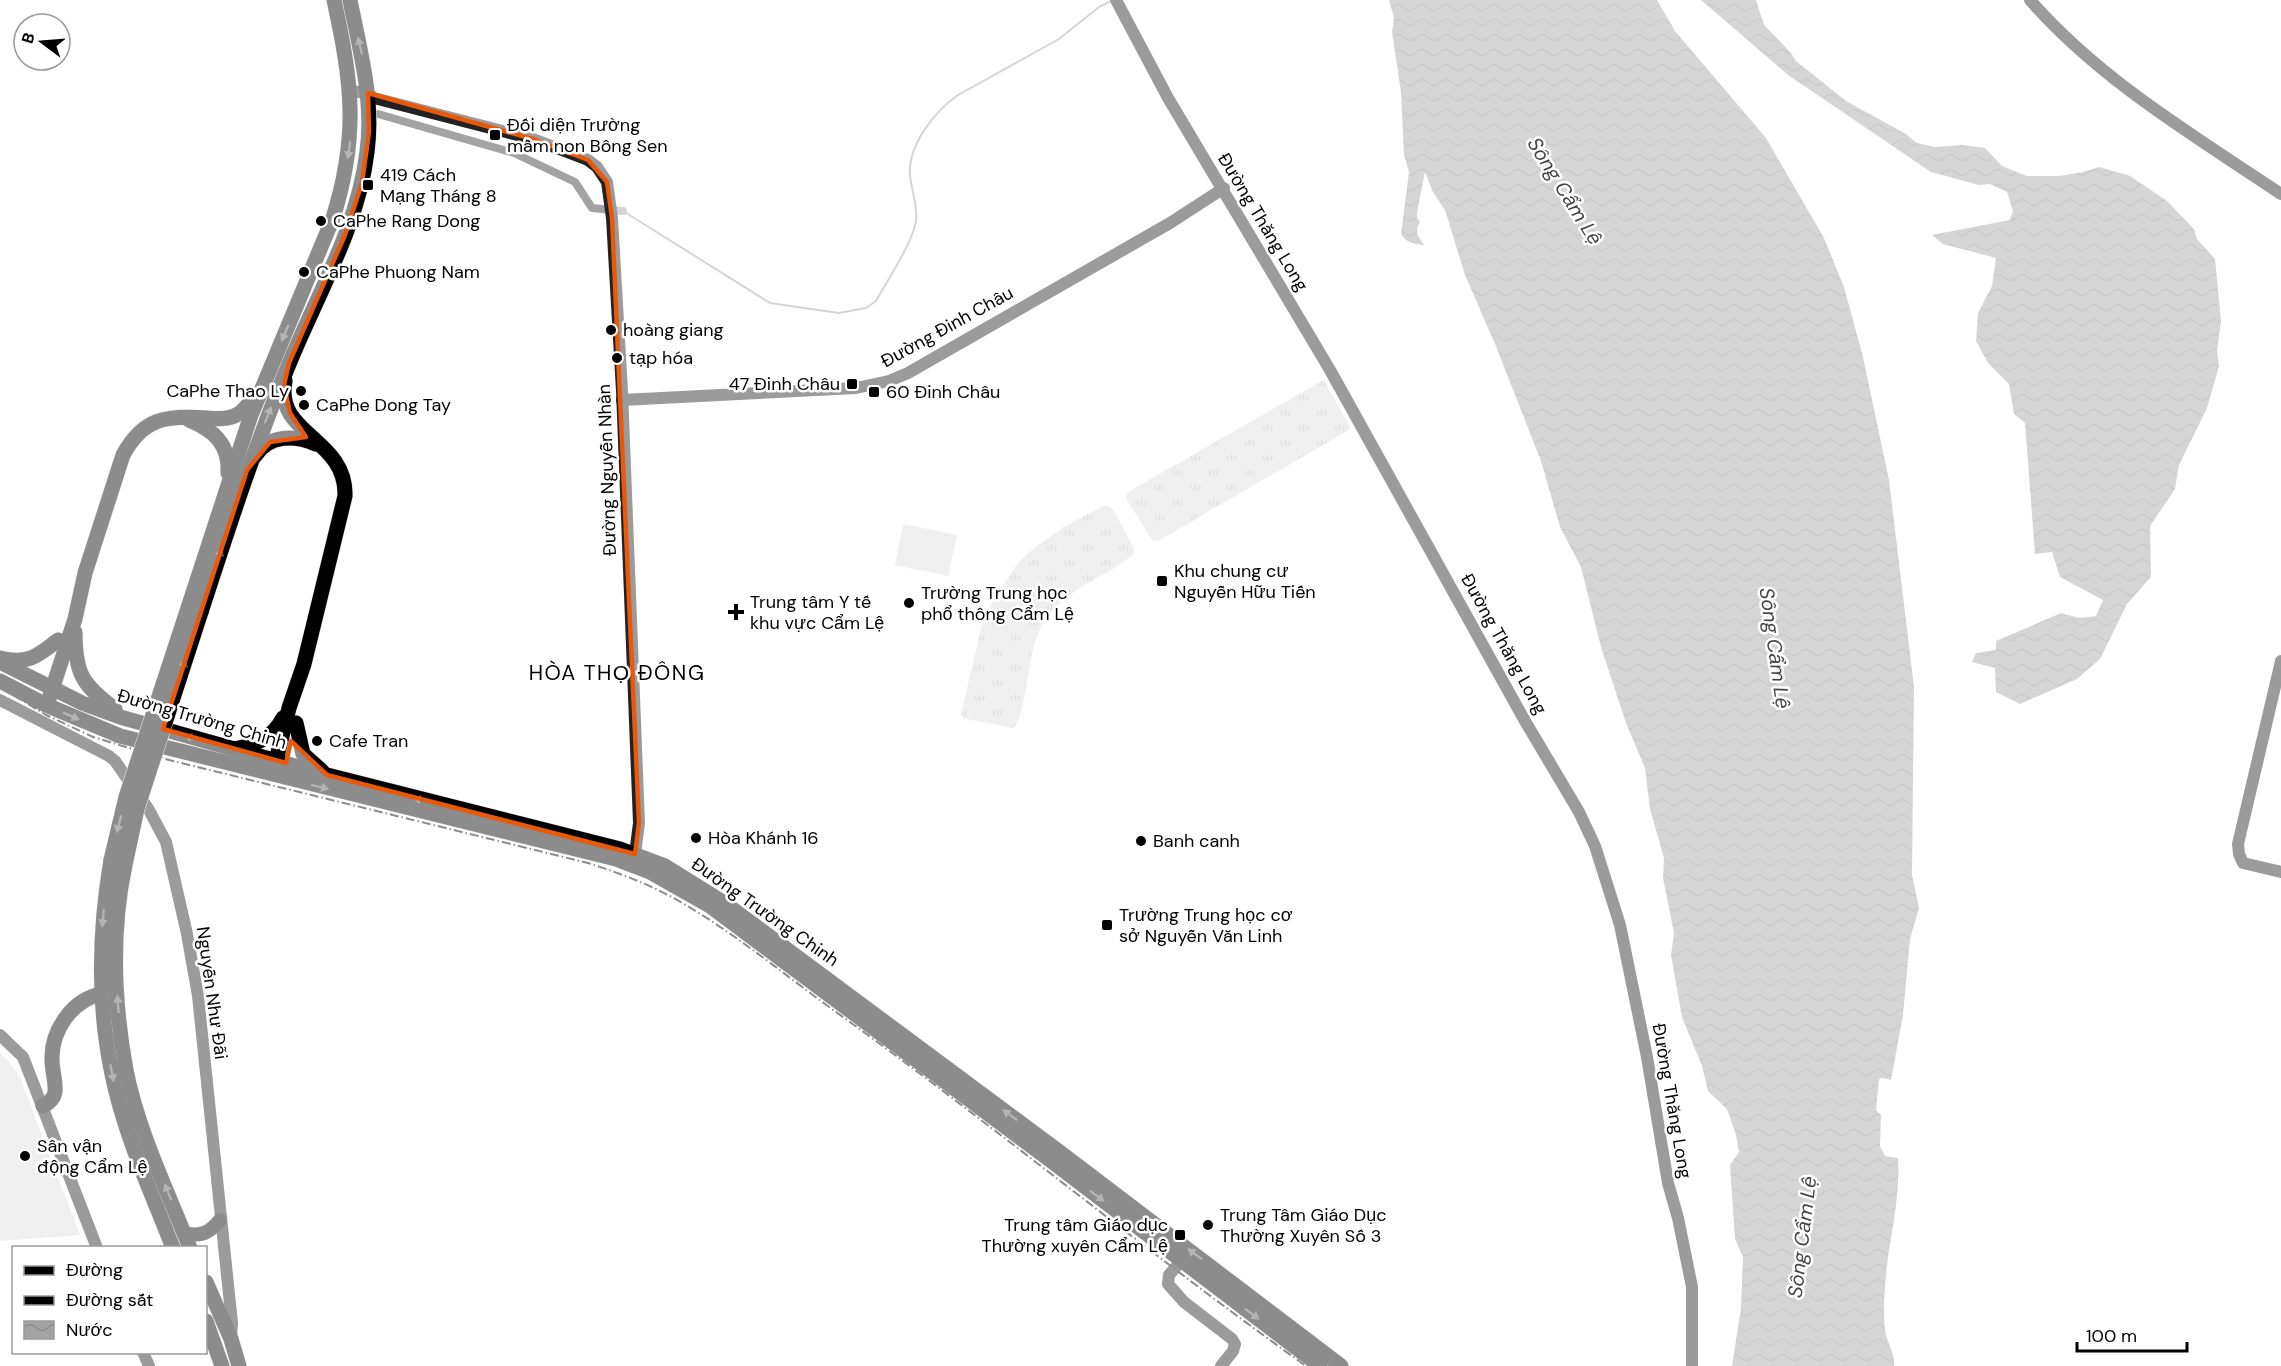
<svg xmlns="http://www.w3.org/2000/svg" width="2281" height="1366" font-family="'DM Sans',sans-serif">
<defs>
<pattern id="grass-tufts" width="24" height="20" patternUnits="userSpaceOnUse" patternTransform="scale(1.5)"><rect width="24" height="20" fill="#dcdcdc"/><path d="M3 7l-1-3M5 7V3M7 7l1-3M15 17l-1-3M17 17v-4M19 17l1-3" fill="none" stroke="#bbb"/></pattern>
<pattern id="water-waves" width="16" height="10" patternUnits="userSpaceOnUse" patternTransform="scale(1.5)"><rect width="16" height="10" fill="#a3a3a3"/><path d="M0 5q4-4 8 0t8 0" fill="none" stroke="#8b8b8b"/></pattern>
</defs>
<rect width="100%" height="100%" fill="#fff"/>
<g fill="url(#grass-tufts)">
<path d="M 1322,381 L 1325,382 L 1350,427 L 1349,430 L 1158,541 L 1152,540 L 1126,498 L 1128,492 Z"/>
<path d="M 1103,506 L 1108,506 L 1113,509 L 1134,549 L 1133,555 C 1090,588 1044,593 1032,655 C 1028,673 1024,712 1015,727 L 1012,728 L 963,718 L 961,714 L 984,616 L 1017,564 L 1028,553 L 1062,528 Z"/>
</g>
<g fill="#dcdcdc">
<path d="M 903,524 L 957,535 L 948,576 L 895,565 Z"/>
<path d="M 0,1053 L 6,1058 L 20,1077 L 80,1235 L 0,1241 Z"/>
</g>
<g fill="url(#water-waves)">
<path d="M 1389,0 L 1657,0 L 1675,31 L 1766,138 L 1824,238 L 1844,287 L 1863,357 L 1889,480 L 1914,687 L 1912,875 L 1919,908 L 1910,939 L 1903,1015 L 1891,1080 L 1882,1078 L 1879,1079 L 1876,1110 L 1881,1115 L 1880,1146 L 1885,1156 L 1898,1158 C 1901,1202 1887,1244 1885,1288 C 1884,1302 1883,1321 1886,1335 C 1889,1345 1895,1355 1894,1366 L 1732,1366 L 1741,1308 L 1743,1257 L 1735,1239 L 1730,1165 L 1739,1152 L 1736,1135 L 1727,1109 L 1708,1091 L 1702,1066 L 1682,1017 L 1671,955 L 1674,933 L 1663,878 L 1664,858 L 1650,809 L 1645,768 L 1626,723 L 1601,647 L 1581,567 L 1560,527 L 1541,461 L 1495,344 L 1465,275 L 1445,210 L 1433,192 L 1425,172 C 1424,178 1416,215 1417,217 C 1417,219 1419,220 1420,222 C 1414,233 1418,236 1424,245 C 1413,244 1407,243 1401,234 L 1409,172 L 1404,155 L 1401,92 L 1392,32 L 1394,18 Z"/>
<path d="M 1701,0 L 1756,0 L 1764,25 L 1790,52 L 1796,61 L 1846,101 L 1906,134 L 1917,143 L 1935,147 L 1962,145 L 1985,148 L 2002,166 L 2027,176 L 2059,176 L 2083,172 L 2099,167 L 2130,176 L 2167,201 L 2194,229 L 2197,239 L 2215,259 L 2221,321 L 2217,351 L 2219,366 L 2207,408 L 2179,465 L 2175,489 L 2150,526 L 2151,577 L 2127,604 L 2100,659 L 2077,679 L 2020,704 L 1996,692 L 1995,668 L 1972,662 L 1976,653 L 1996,650 L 1996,641 L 2061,613 L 2079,618 L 2096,616 L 2103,600 L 2060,577 L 2052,552 L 2035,554 L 2025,423 L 2014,414 L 2009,384 L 1988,363 L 1976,341 L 1978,313 L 1992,286 L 1996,258 L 1943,244 L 1932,235 L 2010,220 L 2013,211 L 2007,192 L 1990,184 L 1979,185 L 1931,172 L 1788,75 Z"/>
</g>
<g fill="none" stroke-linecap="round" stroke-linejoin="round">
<path stroke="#a3a3a3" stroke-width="2" d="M 623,211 L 770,303 L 839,313 L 866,308 L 876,301 L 880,294 C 890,277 914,239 916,220 C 918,205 911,190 910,174 C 908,145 935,111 958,95 L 1059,39 L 1099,7 L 1109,2"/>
<path stroke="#a3a3a3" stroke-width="8" d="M 378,114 L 514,153 L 575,182 L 592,208 L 623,211"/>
<defs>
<path id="primary" d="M 184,1233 C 202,1237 209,1233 220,1220"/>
<g id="highway">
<path d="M 189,420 C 214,430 230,445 228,473"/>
<path d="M 255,456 C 269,434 295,435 316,444"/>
<path d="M 188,608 L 251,415 L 333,218 C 359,135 352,83 334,0"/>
<path d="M 201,612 C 228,529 255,445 289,364 C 317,295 358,227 367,152 C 374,100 360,51 350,0"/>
<path d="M 75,632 C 75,673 82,685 115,709"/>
<path d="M 0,658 C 27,665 38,656 58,640"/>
<path d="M 0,662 L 82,703 L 120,717 L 327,775 L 620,849 L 665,866 L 723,902 L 1057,1150 L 1341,1366"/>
<path d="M 0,681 L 46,705 L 120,736 L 616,859 L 650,872 L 710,906 L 1050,1160 L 1320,1366"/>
<path d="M 49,699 L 75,619 L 85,573 L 123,455 C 143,418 166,415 206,418 C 216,419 229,420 238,414 C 245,410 249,403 254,396"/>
<path d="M 296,723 L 303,754 L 322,771"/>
<path d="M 235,749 C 256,744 272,739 283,718"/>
<path d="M 274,769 L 289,708 L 304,664 L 345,496 C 347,438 274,435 285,381"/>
<path d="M 111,860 C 99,931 97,1003 112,1074 C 124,1134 151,1191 173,1248"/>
<path d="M 125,865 C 111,931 114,1004 126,1070 C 138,1131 167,1190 190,1248"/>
<path d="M 43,1106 C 49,1103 54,1099 55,1092 C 56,1082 52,1070 52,1060 C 51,1030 73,999 102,994"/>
<path d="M 206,1282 L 231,1339 L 239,1366"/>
<path d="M 206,1321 L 222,1366"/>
</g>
</defs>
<use href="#primary" stroke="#dbdbdb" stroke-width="15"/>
<use href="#highway" stroke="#dbdbdb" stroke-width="16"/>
<g stroke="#222" stroke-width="12">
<path d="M 1116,0 L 1168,98 L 1330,370 L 1525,721 L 1579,812 L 1595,846 L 1620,925 L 1647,1057 L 1668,1183 L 1678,1218 L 1692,1287 L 1692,1366"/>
<path d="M 2030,0 C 2100,80 2193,135 2281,194"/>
<path d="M 350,91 L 368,93 L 374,98 L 533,139 L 588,160 L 597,167 L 607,182 L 612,218 L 622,391 L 639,823 L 635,854"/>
<path d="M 622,400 L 856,388 L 889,381 L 908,373 L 1170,223 L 1224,188"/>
<path d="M 2281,661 L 2238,844 L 2239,854 L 2243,863 L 2281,872"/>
<path d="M 0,700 L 109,756 L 115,761 L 149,810 L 166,842 L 187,934 L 198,996 L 232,1323 L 231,1338"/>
<path d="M 0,1035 L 23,1057 L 97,1248"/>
<path d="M 1182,1260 L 1169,1275 L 1168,1284 L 1184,1302 L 1232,1339 L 1235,1344 L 1233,1351 L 1221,1366"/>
<path d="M 143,1352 L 149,1366"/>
</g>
<use href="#primary" stroke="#000" stroke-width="14"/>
<use href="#highway" stroke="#000" stroke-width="15"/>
<path stroke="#000" stroke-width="2" stroke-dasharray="9 3 1.5 3" stroke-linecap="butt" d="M 0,687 L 46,715 L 93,737 L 169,760 L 588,863 C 622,874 654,886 684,904 C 737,935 786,976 836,1012 C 995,1126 1146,1252 1306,1366"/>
<defs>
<g id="highway-bridge">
<path d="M 111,860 L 126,797 L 188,608"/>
<path d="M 125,865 L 137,809 L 201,612"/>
</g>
</defs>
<use href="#highway-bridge" stroke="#dbdbdb" stroke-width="16" stroke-linecap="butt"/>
<use href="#highway-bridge" stroke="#000" stroke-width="15"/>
</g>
<defs><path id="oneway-solid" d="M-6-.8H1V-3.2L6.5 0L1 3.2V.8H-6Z" transform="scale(1.5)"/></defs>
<g fill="#595959">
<use href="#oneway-solid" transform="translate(360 46) rotate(-103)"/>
<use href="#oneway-solid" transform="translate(349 150) rotate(98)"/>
<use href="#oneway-solid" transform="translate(285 333) rotate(113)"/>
<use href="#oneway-solid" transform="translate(268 415) rotate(-68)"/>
<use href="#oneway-solid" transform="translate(219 557) rotate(-72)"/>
<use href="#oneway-solid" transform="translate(183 668) rotate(-72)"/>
<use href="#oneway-solid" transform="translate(71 716) rotate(24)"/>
<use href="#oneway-solid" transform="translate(193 738) rotate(-164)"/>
<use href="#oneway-solid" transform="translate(320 787) rotate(14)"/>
<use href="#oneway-solid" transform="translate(422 800) rotate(-166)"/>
<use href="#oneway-solid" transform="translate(119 824) rotate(105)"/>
<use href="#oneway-solid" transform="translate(103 918) rotate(95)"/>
<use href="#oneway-solid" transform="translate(118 1004) rotate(-94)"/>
<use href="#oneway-solid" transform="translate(112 1073) rotate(79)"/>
<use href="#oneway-solid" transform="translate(1010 1115) rotate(-144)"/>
<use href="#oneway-solid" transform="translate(168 1192) rotate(-112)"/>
<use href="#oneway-solid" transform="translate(1097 1196) rotate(37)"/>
<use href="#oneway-solid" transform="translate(1195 1254) rotate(-143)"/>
<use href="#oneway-solid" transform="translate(1252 1314) rotate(37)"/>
</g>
<path d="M0 0H2281V1366H0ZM 368,93 L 533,139 L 588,160 L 607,182 L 612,218 L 639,823 L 635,854 L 327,775 L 291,741 L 286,763 L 163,729 L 247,470 L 270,442 L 306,437 L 290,413 L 284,385 L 289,363 L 345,235 L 362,183 L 369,132 Z" fill="#fff" fill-opacity=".55" fill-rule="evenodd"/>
<path fill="none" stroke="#e8590c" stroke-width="4.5" stroke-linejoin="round" d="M 368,93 L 533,139 L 588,160 L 607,182 L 612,218 L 639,823 L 635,854 L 327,775 L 291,741 L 286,763 L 163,729 L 247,470 L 270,442 L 306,437 L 290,413 L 284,385 L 289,363 L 345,235 L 362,183 L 369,132 Z"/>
<g fill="#000" stroke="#fff" stroke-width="2">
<rect x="489" y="129" width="12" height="12" rx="3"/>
<rect x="362" y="179" width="12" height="12" rx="3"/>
<circle cx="321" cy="221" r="6"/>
<circle cx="304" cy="272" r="6"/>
<circle cx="611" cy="330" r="6"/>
<circle cx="617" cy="358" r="6"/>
<rect x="846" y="378" width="12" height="12" rx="3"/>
<circle cx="301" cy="391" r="6"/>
<rect x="868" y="386" width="12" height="12" rx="3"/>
<circle cx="304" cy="405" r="6"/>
<rect x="1156" y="575" width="12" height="12" rx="3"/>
<circle cx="909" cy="603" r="6"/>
<path d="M733 603h6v6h6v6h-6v6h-6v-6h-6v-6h6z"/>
<circle cx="317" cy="741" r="6"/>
<circle cx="696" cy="838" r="6"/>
<circle cx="1141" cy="841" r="6"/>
<rect x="1101" y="919" width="12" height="12" rx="3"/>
<circle cx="25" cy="1156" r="6"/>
<circle cx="1208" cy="1225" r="6"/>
<rect x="1174" y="1229" width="12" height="12" rx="3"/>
</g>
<g text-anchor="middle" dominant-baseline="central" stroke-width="5" stroke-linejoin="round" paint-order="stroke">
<g font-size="18" fill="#000" stroke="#fff" text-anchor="start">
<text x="507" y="125">Đối diện Trường<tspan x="507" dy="21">mầm non Bông Sen</tspan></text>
<text x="380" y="175">419 Cách<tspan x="380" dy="21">Mạng Tháng 8</tspan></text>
<text x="333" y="221">CaPhe Rang Dong</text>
<text x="316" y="272">CaPhe Phuong Nam</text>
<text x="623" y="330">hoàng giang</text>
<text x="629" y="358">tạp hóa</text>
<text x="840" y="384" text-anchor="end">47 Đinh Châu</text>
<text x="289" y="391" text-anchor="end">CaPhe Thao Ly</text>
<text x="886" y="392">60 Đinh Châu</text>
<text x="316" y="405">CaPhe Dong Tay</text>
<text x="1174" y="571">Khu chung cư<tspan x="1174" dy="21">Nguyễn Hữu Tiến</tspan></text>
<text x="921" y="593">Trường Trung học<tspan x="921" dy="21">phổ thông Cẩm Lệ</tspan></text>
<text x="750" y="602">Trung tâm Y tế<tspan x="750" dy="21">khu vực Cẩm Lệ</tspan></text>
<text x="329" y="741">Cafe Tran</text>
<text x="708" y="838">Hòa Khánh 16</text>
<text x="1153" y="841">Banh canh</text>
<text x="1119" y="915">Trường Trung học cơ<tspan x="1119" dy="21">sở Nguyễn Văn Linh</tspan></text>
<text x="37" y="1146">Sân vận<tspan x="37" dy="21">động Cẩm Lệ</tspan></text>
<text x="1220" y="1215">Trung Tâm Giáo Dục<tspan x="1220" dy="21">Thường Xuyên Số 3</tspan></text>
<text x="1168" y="1225" text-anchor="end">Trung tâm Giáo dục<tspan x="1168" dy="21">Thường xuyên Cẩm Lệ</tspan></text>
</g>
<g font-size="18" fill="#000" stroke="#fff">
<text transform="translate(1263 222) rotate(59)">Đường Thăng Long</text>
<text transform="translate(947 327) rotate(-29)">Đường Đinh Châu</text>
<text transform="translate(607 470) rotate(-92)">Đường Nguyễn Nhàn</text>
<text transform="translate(1504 644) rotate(61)">Đường Thăng Long</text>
<text transform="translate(202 719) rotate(16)">Đường Trường Chinh</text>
<text transform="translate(765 912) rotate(35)">Đường Trường Chinh</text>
<text transform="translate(212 993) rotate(82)">Nguyễn Như Đãi</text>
<text transform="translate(1672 1101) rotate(80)">Đường Thăng Long</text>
</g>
<g font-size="20" font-style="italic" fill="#444" stroke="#fff">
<text transform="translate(1565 191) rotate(58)">Sông Cẩm Lệ</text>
<text transform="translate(1775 648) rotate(82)">Sông Cẩm Lệ</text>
<text transform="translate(1802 1237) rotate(-83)">Sông Cẩm Lệ</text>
</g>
<g font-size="21" letter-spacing="1.5" fill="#000" stroke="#fff">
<text x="617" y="673">HÒA THỌ ĐÔNG</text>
</g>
</g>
<rect x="12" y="1246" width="195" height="108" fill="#ffffff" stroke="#999999" stroke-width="1.5"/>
<rect x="24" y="1266" width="30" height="9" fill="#000000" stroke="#999999" stroke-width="1.5"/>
<text x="66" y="1276" font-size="18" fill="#000000">Đường</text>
<rect x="24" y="1296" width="30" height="9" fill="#000000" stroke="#999999" stroke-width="1.5"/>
<text x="66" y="1306" font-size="18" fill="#000000">Đường sắt</text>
<rect x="24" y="1321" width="30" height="18" fill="url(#water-waves)" stroke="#999999" stroke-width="1.5"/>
<text x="66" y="1336" font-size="18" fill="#000000">Nước</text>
<g transform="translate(42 42) rotate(286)"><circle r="28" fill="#ffffff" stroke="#999999" stroke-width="1.5"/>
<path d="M0-4.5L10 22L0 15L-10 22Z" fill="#000000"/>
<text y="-9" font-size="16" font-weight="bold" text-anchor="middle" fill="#000000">B</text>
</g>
<path d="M2077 1342v9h110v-9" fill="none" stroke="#000000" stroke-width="3"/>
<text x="2086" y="1342" font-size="18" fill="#000000" stroke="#ffffff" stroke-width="4.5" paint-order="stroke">100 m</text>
</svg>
